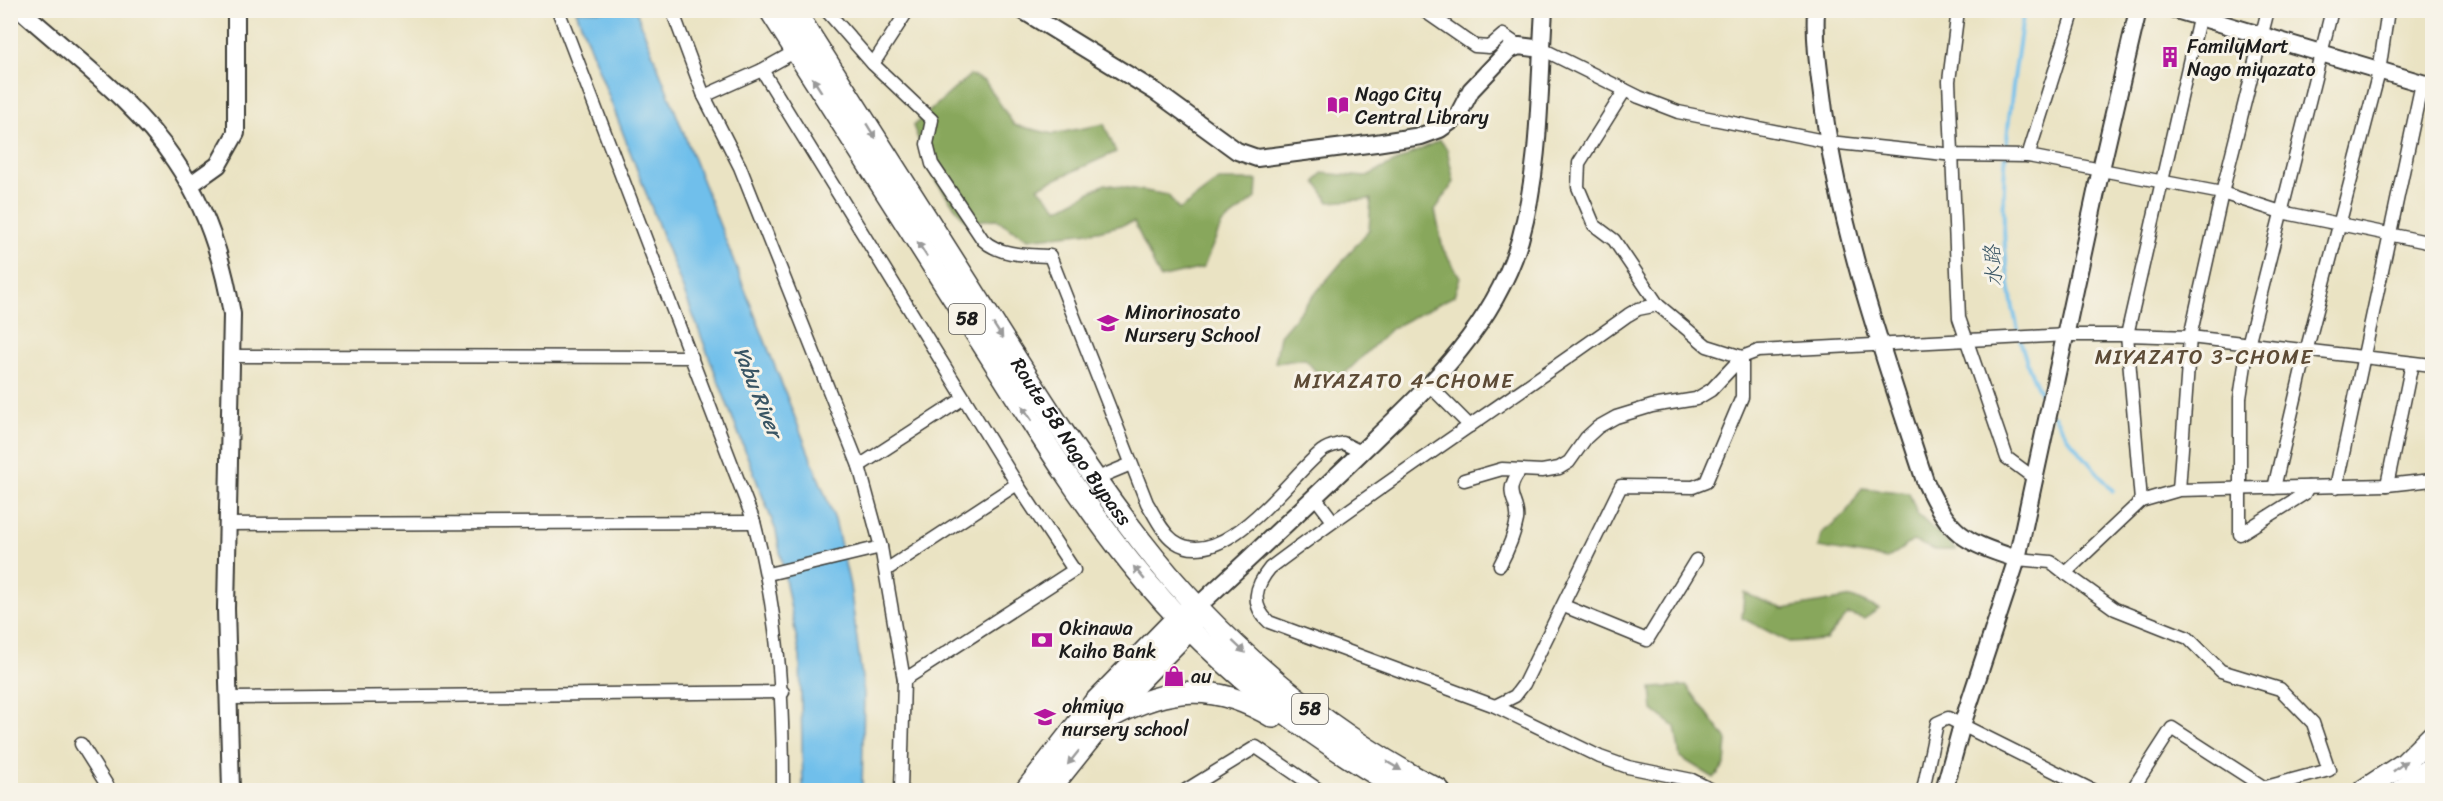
<svg xmlns="http://www.w3.org/2000/svg" width="2443" height="801" font-family="Sriracha,'Klee One',sans-serif">
<rect width="100%" height="100%" fill="#f7f3e8"/>
<filter id="ink" filterUnits="userSpaceOnUse"><feTurbulence type="fractalNoise" baseFrequency=".0167" numOctaves="2"/><feDisplacementMap in="SourceGraphic" scale="12" xChannelSelector="R" yChannelSelector="G"/><feConvolveMatrix kernelMatrix="1 2 1 2 8 2 1 2 1" color-interpolation-filters="sRGB"/></filter>
<filter id="wash" filterUnits="userSpaceOnUse"><feTurbulence type="fractalNoise" baseFrequency=".008" numOctaves="4" result="noise"/><feDisplacementMap in="SourceGraphic" scale="24" xChannelSelector="R" yChannelSelector="G"/><feGaussianBlur stdDeviation="1.35" result="paint"/><feColorMatrix in="noise" values="0 0 0 0 0 0 0 0 0 0 0 0 0 0 0 0 0 1.4 0 .05"/><feComposite in="paint" operator="in"/></filter>
<g filter="url(#wash)">
<rect width="100%" height="100%" fill="#eae3c3"/>
<g fill="#88a75b" stroke="#52623c" stroke-width="1.5">
<path d="M 970,75 L 985,81 L 1014,125 L 1053,134 L 1104,124 L 1116,152 L 1038,187 L 1058,209 L 1105,184 L 1168,195 L 1179,210 L 1219,180 L 1257,180 L 1256,198 L 1222,224 L 1203,268 L 1160,278 L 1134,222 L 1098,231 L 1028,239 L 996,219 L 966,222 L 934,179 L 913,126 Z"/>
<path d="M 1440,140 L 1447,149 L 1454,182 L 1435,210 L 1443,249 L 1460,277 L 1454,296 L 1392,328 L 1330,388 L 1305,359 L 1275,363 L 1280,335 L 1369,230 L 1371,199 L 1329,202 L 1316,182 L 1322,173 L 1365,177 Z"/>
<path d="M 1862,488 L 1909,493 L 1918,515 L 1956,550 L 1935,550 L 1913,541 L 1887,559 L 1818,547 L 1822,533 L 1845,514 Z"/>
<path d="M 1744,593 L 1783,609 L 1852,597 L 1879,609 L 1864,619 L 1848,614 L 1826,640 L 1789,642 L 1742,618 Z"/>
<path d="M 1687,686 L 1727,740 L 1725,765 L 1714,778 L 1680,757 L 1675,727 L 1653,710 L 1651,688 Z"/>
</g>
<path fill="#70bfeb" stroke="#466e84" stroke-width="1.5" d="M 576,11 L 636,11 L 835,520 L 850,586 L 864,694 L 862,790 L 803,790 L 800,657 L 776,531 Z"/>
<g fill="none" stroke-linecap="round" stroke-linejoin="round">
<g stroke="#70bfeb" stroke-width="4">
<path d="M 2024,10 C 2008,118 1991,219 2017,326 C 2023,354 2031,378 2046,402"/>
<path d="M 2054,416 L 2068,438 L 2113,491"/>
</g>
</g>
</g>
<g filter="url(#ink)">
<g fill="none" stroke-linecap="round" stroke-linejoin="round">
<defs>
<g id="street">
<path d="M 558,10 L 754,522 C 779,617 783,693 783,790"/>
<path d="M 672,10 L 704,96 L 740,167 L 859,466 L 881,547 L 904,680 L 901,790"/>
<path d="M 826,10 L 873,64 L 932,120 L 927,144 L 932,164 L 983,240 C 1000,256 1027,255 1050,256 L 1147,503 C 1155,516 1162,532 1174,541 C 1223,575 1289,477 1322,451 C 1328,446 1336,445 1343,443 L 1361,452"/>
<path d="M 1423,10 L 1475,46 L 1489,47 L 1503,35 L 1519,46"/>
<path d="M 1958,10 L 1949,81 L 1959,318 L 2007,458 L 2034,478"/>
<path d="M 1542,49 L 1639,97 L 1678,112 L 1829,142 L 1954,155 L 2028,156 L 2222,193 L 2281,212 L 2432,243"/>
<path d="M 873,64 L 908,10"/>
<path d="M 762,70 L 1017,484 L 1074,570 L 904,680"/>
<path d="M 1625,90 L 1579,163 L 1578,187 L 1594,225 L 1614,240 L 1658,305"/>
<path d="M 704,96 L 762,70 L 796,51"/>
<path d="M 2028,156 L 2074,10"/>
<path d="M 232,356 L 692,357"/>
<path d="M 1430,386 L 1470,426"/>
<path d="M 859,466 L 964,398"/>
<path d="M 1095,479 L 1131,464"/>
<path d="M 1464,480 L 1502,469 L 1542,471 L 1559,468 L 1569,462 L 1586,438 L 1598,427 L 1616,417 L 1652,406 L 1696,399 L 1711,390 L 1742,357"/>
<path d="M 2387,485 L 2412,363"/>
<path d="M 2308,487 L 2304,494 L 2240,534 L 2240,398 L 2248,345 L 2332,10"/>
<path d="M 2336,487 L 2422,83"/>
<path d="M 2274,488 L 2306,352 L 2379,72 L 2388,10"/>
<path d="M 2179,490 L 2190,337 L 2222,193 L 2268,10"/>
<path d="M 1315,497 L 1333,521"/>
<path d="M 2141,501 L 2127,335 L 2201,10"/>
<path d="M 228,524 L 754,522"/>
<path d="M 2017,559 L 2051,562 L 2065,573 L 2141,501 L 2179,490 L 2387,485 L 2432,480"/>
<path d="M 1500,565 C 1508,550 1514,536 1517,520 C 1520,501 1501,495 1520,471"/>
<path d="M 886,570 L 1017,484"/>
<path d="M 2065,573 L 2115,609 L 2188,638 L 2221,671 L 2280,689 L 2313,723 L 2329,770 L 2255,790"/>
<path d="M 768,574 L 881,547"/>
<path d="M 1564,606 L 1647,640 L 1696,560"/>
<path d="M 231,698 L 783,692"/>
<path d="M 1495,706 L 1515,696 L 1524,684 L 1621,486 L 1693,487 L 1706,482 L 1742,397 L 1742,357"/>
<path d="M 81,744 L 110,790"/>
<path d="M 1186,790 L 1256,747 L 1319,790"/>
<path d="M 1712,790 L 1692,780 L 1628,767 L 1600,757 L 1495,706 L 1269,622 C 1250,605 1255,586 1270,568 C 1387,480 1510,400 1628,315 L 1638,309 L 1658,305 L 1707,346 L 1742,357 L 1758,351 L 2067,335 L 2127,335 L 2190,337 L 2432,365"/>
<path d="M 1923,790 L 1937,723 L 1948,718 L 2092,790"/>
<path d="M 2132,790 L 2172,728 L 2265,788"/>
</g>
<g id="secondary">
<path d="M 21,10 C 73,57 136,102 175,161 C 207,208 223,259 232,314 L 226,608 L 231,790"/>
<path d="M 1022,10 L 1156,92 L 1237,151 L 1257,158 L 1376,143 L 1421,136 L 1440,129 L 1457,117 L 1471,90 L 1509,50 L 1519,46 L 1542,49"/>
<path d="M 1816,10 C 1814,44 1820,78 1824,111 C 1842,239 1885,359 1925,481 C 1950,535 1962,541 2017,559"/>
<path d="M 2176,10 L 2432,86"/>
<path d="M 190,185 L 218,165 L 236,133 L 236,10"/>
<path d="M 1197,607 C 1249,559 1301,510 1352,461 C 1420,395 1492,333 1520,240 C 1541,166 1539,87 1544,10"/>
<path d="M 1944,790 L 1962,725 L 2017,559 L 2101,169 L 2138,10"/>
</g>
<g id="highway">
<path d="M 770,10 C 836,114 902,217 968,321 C 1020,402 1070,487 1130,562 C 1205,656 1299,731 1403,790"/>
<path id="s1" d="M 794,10 C 856,108 918,205 980,302 C 1031,383 1082,465 1141,541 C 1220,643 1324,731 1439,790"/>
<path d="M 1111,717 C 1169,686 1215,682 1273,717"/>
<path d="M 1026,790 L 1093,704 L 1178,617 L 1188,611"/>
<path d="M 1049,790 L 1126,694 L 1190,629 L 1194,616"/>
<path d="M 2364,790 L 2405,763 L 2432,736"/>
<path d="M 2402,790 L 2432,767"/>
</g>
</defs>
<use href="#street" stroke="#3b3a35" stroke-width="15"/>
<use href="#secondary" stroke="#3b3a35" stroke-width="20"/>
<use href="#highway" stroke="#3b3a35" stroke-width="24"/>
<use href="#street" stroke="#fff" stroke-width="12"/>
<use href="#secondary" stroke="#fff" stroke-width="16"/>
<use href="#highway" stroke="#fff" stroke-width="21"/>
</g>
<defs><path id="oneway-solid" d="M-6-.8H1V-3.2L6.5 0L1 3.2V.8H-6Z" transform="scale(1.5)"/></defs>
<g fill="#999">
<use href="#oneway-solid" transform="translate(817 85) rotate(-123)"/>
<use href="#oneway-solid" transform="translate(871 131) rotate(58)"/>
<use href="#oneway-solid" transform="translate(922 249) rotate(-123)"/>
<use href="#oneway-solid" transform="translate(998 331) rotate(57)"/>
<use href="#oneway-solid" transform="translate(1027 413) rotate(-123)"/>
<use href="#oneway-solid" transform="translate(1139 573) rotate(-130)"/>
<use href="#oneway-solid" transform="translate(1239 647) rotate(43)"/>
<use href="#oneway-solid" transform="translate(1073 758) rotate(129)"/>
<use href="#oneway-solid" transform="translate(1394 766) rotate(31)"/>
<use href="#oneway-solid" transform="translate(2400 766) rotate(-38)"/>
</g>
</g>
<defs>
<symbol id="building-bare" viewBox="-9 -9 18 18"><path d="M-4-6H4V6H1V3H-1V6H-4ZM-2.5-4.3h1.7v1.8h-1.7ZM.8-4.3h1.7v1.8H.8ZM-2.5-1h1.7V.8h-1.7ZM.8-1h1.7V.8H.8Z" fill="#b5179e" stroke="#f7f3e8" stroke-width="2.5" paint-order="stroke"/></symbol>
<symbol id="library-bare" viewBox="-9 -9 18 18"><path d="M-6-4Q-3-5.5-.7-3.5V5Q-3 3-6 4ZM6-4Q3-5.5 .7-3.5V5Q3 3 6 4Z" fill="#b5179e" stroke="#f7f3e8" stroke-width="2.5" paint-order="stroke"/></symbol>
<symbol id="school-bare" viewBox="-9 -9 18 18"><path d="M0-5L7-2L0 1L-7-2ZM-4 1L0 2.5L4 1V4Q0 6-4 4Z" fill="#b5179e" stroke="#f7f3e8" stroke-width="2.5" paint-order="stroke"/></symbol>
<symbol id="bank-bare" viewBox="-9 -9 18 18"><path d="M-6-4H6V4H-6ZM0-2.3a2.3 2.3 0 1 0 0 4.6a2.3 2.3 0 1 0 0-4.6Z" fill="#b5179e" stroke="#f7f3e8" stroke-width="2.5" paint-order="stroke"/></symbol>
<symbol id="shop-bare" viewBox="-9 -9 18 18"><path d="M-5-2.5h2.3a2.7 3.5 0 0 1 5.4 0H5L5.5 6h-11ZM-1.5-2.5h3a1.5 2.3 0 0 0-3 0Z" fill="#b5179e" stroke="#f7f3e8" stroke-width="2.5" paint-order="stroke"/></symbol>
</defs>
<g fill-rule="evenodd">
<use href="#building-bare" x="2155" y="42" width="30" height="30"/>
<use href="#library-bare" x="1323" y="90" width="30" height="30"/>
<use href="#school-bare" x="1093" y="308" width="30" height="30"/>
<use href="#bank-bare" x="1027" y="625" width="30" height="30"/>
<use href="#shop-bare" x="1159" y="661" width="30" height="30"/>
<use href="#school-bare" x="1030" y="702" width="30" height="30"/>
</g>
<g text-anchor="middle" dominant-baseline="central" stroke-width="6" stroke-linejoin="round" paint-order="stroke">
<g fill="#f7f3e8" stroke="#5e5c59" stroke-width="1.5">
<rect x="949" y="304" width="36" height="30" rx="4.5"/>
<rect x="1292" y="694" width="36" height="30" rx="4.5"/>
</g>
<g font-size="18" font-weight="bold" fill="#1c1c1c">
<text x="967" y="319">58</text>
<text x="1310" y="709">58</text>
</g>
<g font-size="20" fill="#1c1c1c" stroke="#f7f3e8" text-anchor="start">
<text x="2187" y="46">FamilyMart<tspan x="2187" dy="23">Nago miyazato</tspan></text>
<text x="1355" y="94">Nago City<tspan x="1355" dy="23">Central Library</tspan></text>
<text x="1125" y="312">Minorinosato<tspan x="1125" dy="23">Nursery School</tspan></text>
<text x="1059" y="628">Okinawa<tspan x="1059" dy="23">Kaiho Bank</tspan></text>
<text x="1191" y="676">au</text>
<text x="1062" y="706">ohmiya<tspan x="1062" dy="23">nursery school</tspan></text>
</g>
<g font-size="20" fill="#1c1c1c" stroke="#f7f3e8">
<text stroke="none"><textPath href="#s1" startOffset="513">Route 58 Nago Bypass</textPath></text>
</g>
<g font-size="21" font-style="italic" fill="#395564" stroke="#f7f3e8">
<text transform="translate(1993 266) rotate(-94)">水路</text>
<text transform="translate(758 392) rotate(68)">Yabu River</text>
</g>
<g font-size="21" letter-spacing="1.5" fill="#5d4b36" stroke="#f7f3e8">
<text x="2204" y="357">MIYAZATO 3-CHOME</text>
<text x="1404" y="381">MIYAZATO 4-CHOME</text>
</g>
</g>
<rect width="2443" height="801" fill="none" stroke="#f7f3e8" stroke-width="36"/>
</svg>
